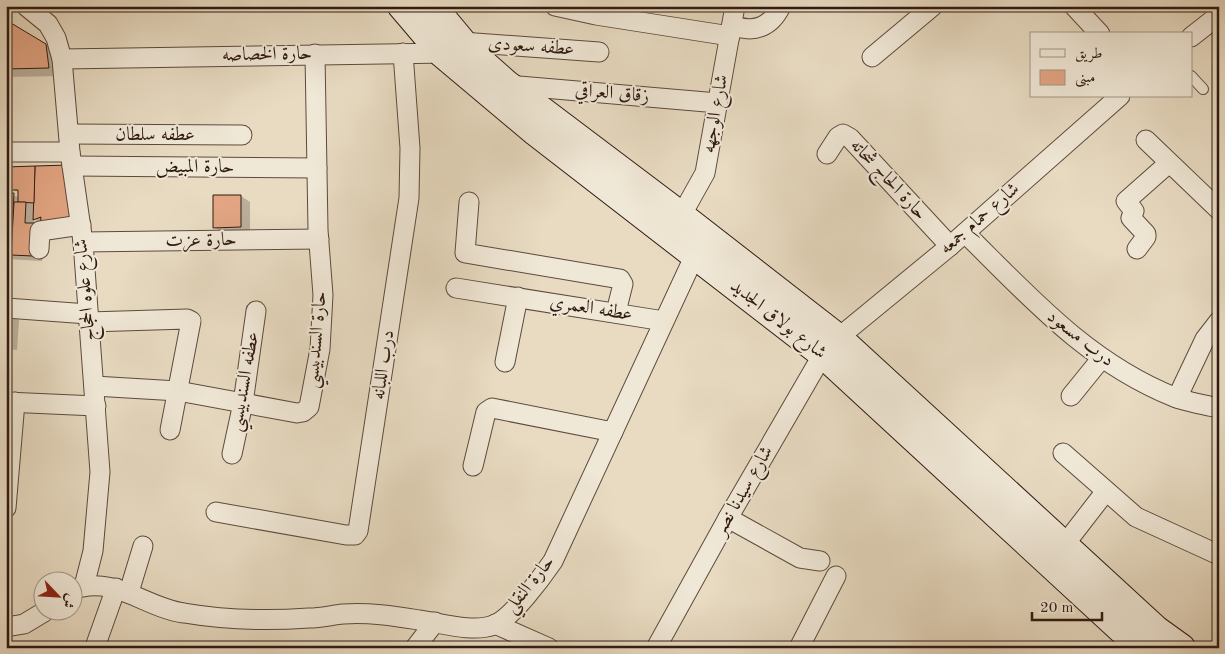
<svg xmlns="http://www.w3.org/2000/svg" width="1225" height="654" font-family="'Old Standard TT',Amiri,serif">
<rect width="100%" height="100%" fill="#e8dbc2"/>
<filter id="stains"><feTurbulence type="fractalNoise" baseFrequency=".004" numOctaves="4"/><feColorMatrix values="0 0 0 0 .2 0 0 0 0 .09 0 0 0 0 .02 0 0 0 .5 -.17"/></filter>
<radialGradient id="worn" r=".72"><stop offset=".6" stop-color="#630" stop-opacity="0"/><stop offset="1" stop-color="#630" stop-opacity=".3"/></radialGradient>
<g fill="#0003">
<path d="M 6,12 L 12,25 L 60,53 L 63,76 L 6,77 Z"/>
<path d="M 69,166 L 42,223 L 34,219 L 34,224 L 44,230 L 42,261 L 6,259 L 6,194 L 19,197 L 20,192 L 6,189 L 6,167 Z"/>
<path d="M 241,196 L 250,202 L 250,232 L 223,233 L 214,227 Z"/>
<path d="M 6,279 L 11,281 L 11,293 L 6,293 Z"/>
<path d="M 6,315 L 19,320 L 17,350 L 6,349 Z"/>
</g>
<g fill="#e3a583" stroke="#2f1a11">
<path d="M 6,20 L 46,44 L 49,68 L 6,69 Z"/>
<path d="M 69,165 L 76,223 L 40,225 L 41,217 L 33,220 L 35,166 Z"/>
<path d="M 35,166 L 34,203 L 18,202 L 18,190 L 11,190 L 10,186 L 6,186 L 6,167 Z"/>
<path d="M 6,193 L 14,193 L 11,255 L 6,255 Z"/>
<path d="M 213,195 L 241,195 L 241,227 L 213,228 Z"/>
<path d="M 14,202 L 26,202 L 25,223 L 35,223 L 33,256 L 11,255 Z"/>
<path d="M 6,313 L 10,314 L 7,345 L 6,345 Z"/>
</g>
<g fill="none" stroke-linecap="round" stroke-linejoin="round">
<defs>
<path id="lane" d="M 1191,76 L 1203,89"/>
<g id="street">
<path d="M 26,6 L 48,24 L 56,38 L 62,59 L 70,152 L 83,242 L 100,472 L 93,551 L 84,586"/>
<path d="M 555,6 L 596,15 L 730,36"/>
<path d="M 1074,6 L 1100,34"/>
<path d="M 732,25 C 754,34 771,27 781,6"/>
<path d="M 1191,37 L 1219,15"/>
<path d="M 462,42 L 599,52"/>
<path d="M 872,57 L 933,6"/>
<path d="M 62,59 L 448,53"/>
<path d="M 507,85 L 718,103"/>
<path d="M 69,134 L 242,135"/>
<path d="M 1146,140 L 1219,210"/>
<path d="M 6,152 L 70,152"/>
<path d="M 827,154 L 838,137 L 843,134 L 850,138 L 950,246"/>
<path d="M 72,166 L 317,168"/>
<path d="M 469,202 L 465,253 L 620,279 L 623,284 L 616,312"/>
<path d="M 681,216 L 705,173 L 735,6"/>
<path d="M 965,233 C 1030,297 1087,362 1174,397 C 1188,402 1204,405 1219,408"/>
<path d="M 83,242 L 319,239"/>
<path d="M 39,249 L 40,231 L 81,225"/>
<path d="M 1137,249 L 1146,237 L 1146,234 L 1131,218 L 1134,211 L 1126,201 L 1169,163"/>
<path d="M 456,288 L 664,321"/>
<path d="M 6,308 L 88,314"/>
<path d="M 89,322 L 187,319 L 191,321 L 170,430"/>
<path d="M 505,362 L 518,297"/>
<path d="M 94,386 L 178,391 L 297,413 L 303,412 L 309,407 L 320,349 L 323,295 L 318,230 L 315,54"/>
<path d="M 1071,396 L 1101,359"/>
<path d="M 1177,398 L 1205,339 L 1219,321"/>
<path d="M 6,402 L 96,406"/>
<path d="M 1063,453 L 1136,517 L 1219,555"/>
<path d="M 232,454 L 243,403 L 256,311"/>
<path d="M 473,466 L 486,412 L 492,408 L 613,432"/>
<path d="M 6,508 L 15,402"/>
<path d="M 216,512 L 346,535 L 355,535 L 358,531 L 409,198 L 410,148 L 403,53"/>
<path d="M 728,518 L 800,558 L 820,561"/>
<path d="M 1065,544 L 1106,491"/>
<path d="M 72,590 C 114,574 145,608 184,613 C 225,620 268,621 309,618 C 321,618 332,615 343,614 C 368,612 394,616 419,620 C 441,623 473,633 494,625 C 512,618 542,577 553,561 L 700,244"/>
<path d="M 129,592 L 143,546"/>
<path d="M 495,624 L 549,648"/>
<path d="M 6,627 L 24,624 L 44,612"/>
<path d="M 95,647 L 116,588"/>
<path d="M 415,648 L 435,622"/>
<path d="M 656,648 L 728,518 L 823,354 L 838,338 L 950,246 L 1120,96"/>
<path d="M 799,648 L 836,576"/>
</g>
<g id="secondary">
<path d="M 402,6 L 442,53 L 536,132 L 823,354 L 1142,648"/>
<path d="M 432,6 L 471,53 L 506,84 L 681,216 L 838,338 L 1156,630 L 1181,648"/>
</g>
</defs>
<use href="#lane" stroke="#5d4a3d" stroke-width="12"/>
<use href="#street" stroke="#5d4a3d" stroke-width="21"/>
<use href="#secondary" stroke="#2f1a11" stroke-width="30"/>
<use href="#lane" stroke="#f0e8d7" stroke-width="10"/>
<use href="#street" stroke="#f0e8d7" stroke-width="19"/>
<use href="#secondary" stroke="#f0e8d7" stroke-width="28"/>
</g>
<g text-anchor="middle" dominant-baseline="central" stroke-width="4" stroke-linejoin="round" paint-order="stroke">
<g font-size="19" fill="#2f1a11" stroke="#f0e8d7">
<text transform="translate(531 47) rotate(4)">عطفه سعودى</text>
<text transform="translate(267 55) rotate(-1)">حارة الخصاصه</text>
<text transform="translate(612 94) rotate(5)">زقاق العراقي</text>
<text transform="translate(716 114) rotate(-80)">شارع الوجهه</text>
<text x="155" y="135">عطفه سلطان</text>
<text x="195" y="167">حارة المبيض</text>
<text transform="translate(888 180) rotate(47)">حارة الحاج شحاته</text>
<text transform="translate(980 219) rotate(-41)">شارع حمام جمعه</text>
<text transform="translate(201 241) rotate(-1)">حارة عزت</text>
<text transform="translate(86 290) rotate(-95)">شارع علوه الحجاج</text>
<text transform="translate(591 309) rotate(9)">عطفه العمري</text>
<text transform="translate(778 320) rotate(38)">شارع بولاق الجديد</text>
<text transform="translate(1080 339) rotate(38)">درب مسعود</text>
<text transform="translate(317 340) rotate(-85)">حارة السندبيسي</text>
<text transform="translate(384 365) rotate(-82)">درب اللبانه</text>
<text transform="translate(245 382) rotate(-80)">عطفه السندبيسي</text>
<text transform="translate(744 491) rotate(-60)">شارع سيدنا نصر</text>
<text transform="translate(530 585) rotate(-51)">حارة النقلي</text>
</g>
</g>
<rect width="1225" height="654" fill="none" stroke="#e8dbc2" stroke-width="25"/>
<rect x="8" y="8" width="1210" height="639" fill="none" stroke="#2f1a11" stroke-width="2.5"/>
<rect x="12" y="12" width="1200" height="629" fill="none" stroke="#2f1a11"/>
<rect x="1030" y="32" width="162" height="65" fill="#f0e8d7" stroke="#a39688"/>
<rect x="1040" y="49" width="25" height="8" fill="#f0e8d7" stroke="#a39688"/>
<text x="1075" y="58" font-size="15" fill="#2f1a11">طريق</text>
<rect x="1040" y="70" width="25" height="15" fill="#e3a583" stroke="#a39688"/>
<text x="1075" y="82" font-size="15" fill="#2f1a11">مبنى</text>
<g transform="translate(58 596) rotate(115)"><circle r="24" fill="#f0e8d7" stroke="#a39688"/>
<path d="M0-4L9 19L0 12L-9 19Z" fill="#8f2418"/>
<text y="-8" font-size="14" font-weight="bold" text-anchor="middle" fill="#2f1a11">ش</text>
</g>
<path d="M1032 612v8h70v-8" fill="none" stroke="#2f1a11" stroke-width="2.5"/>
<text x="1040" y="612" font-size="15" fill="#2f1a11" stroke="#f0e8d7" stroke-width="4" paint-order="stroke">20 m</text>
<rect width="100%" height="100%" filter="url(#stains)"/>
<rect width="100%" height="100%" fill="url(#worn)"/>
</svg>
